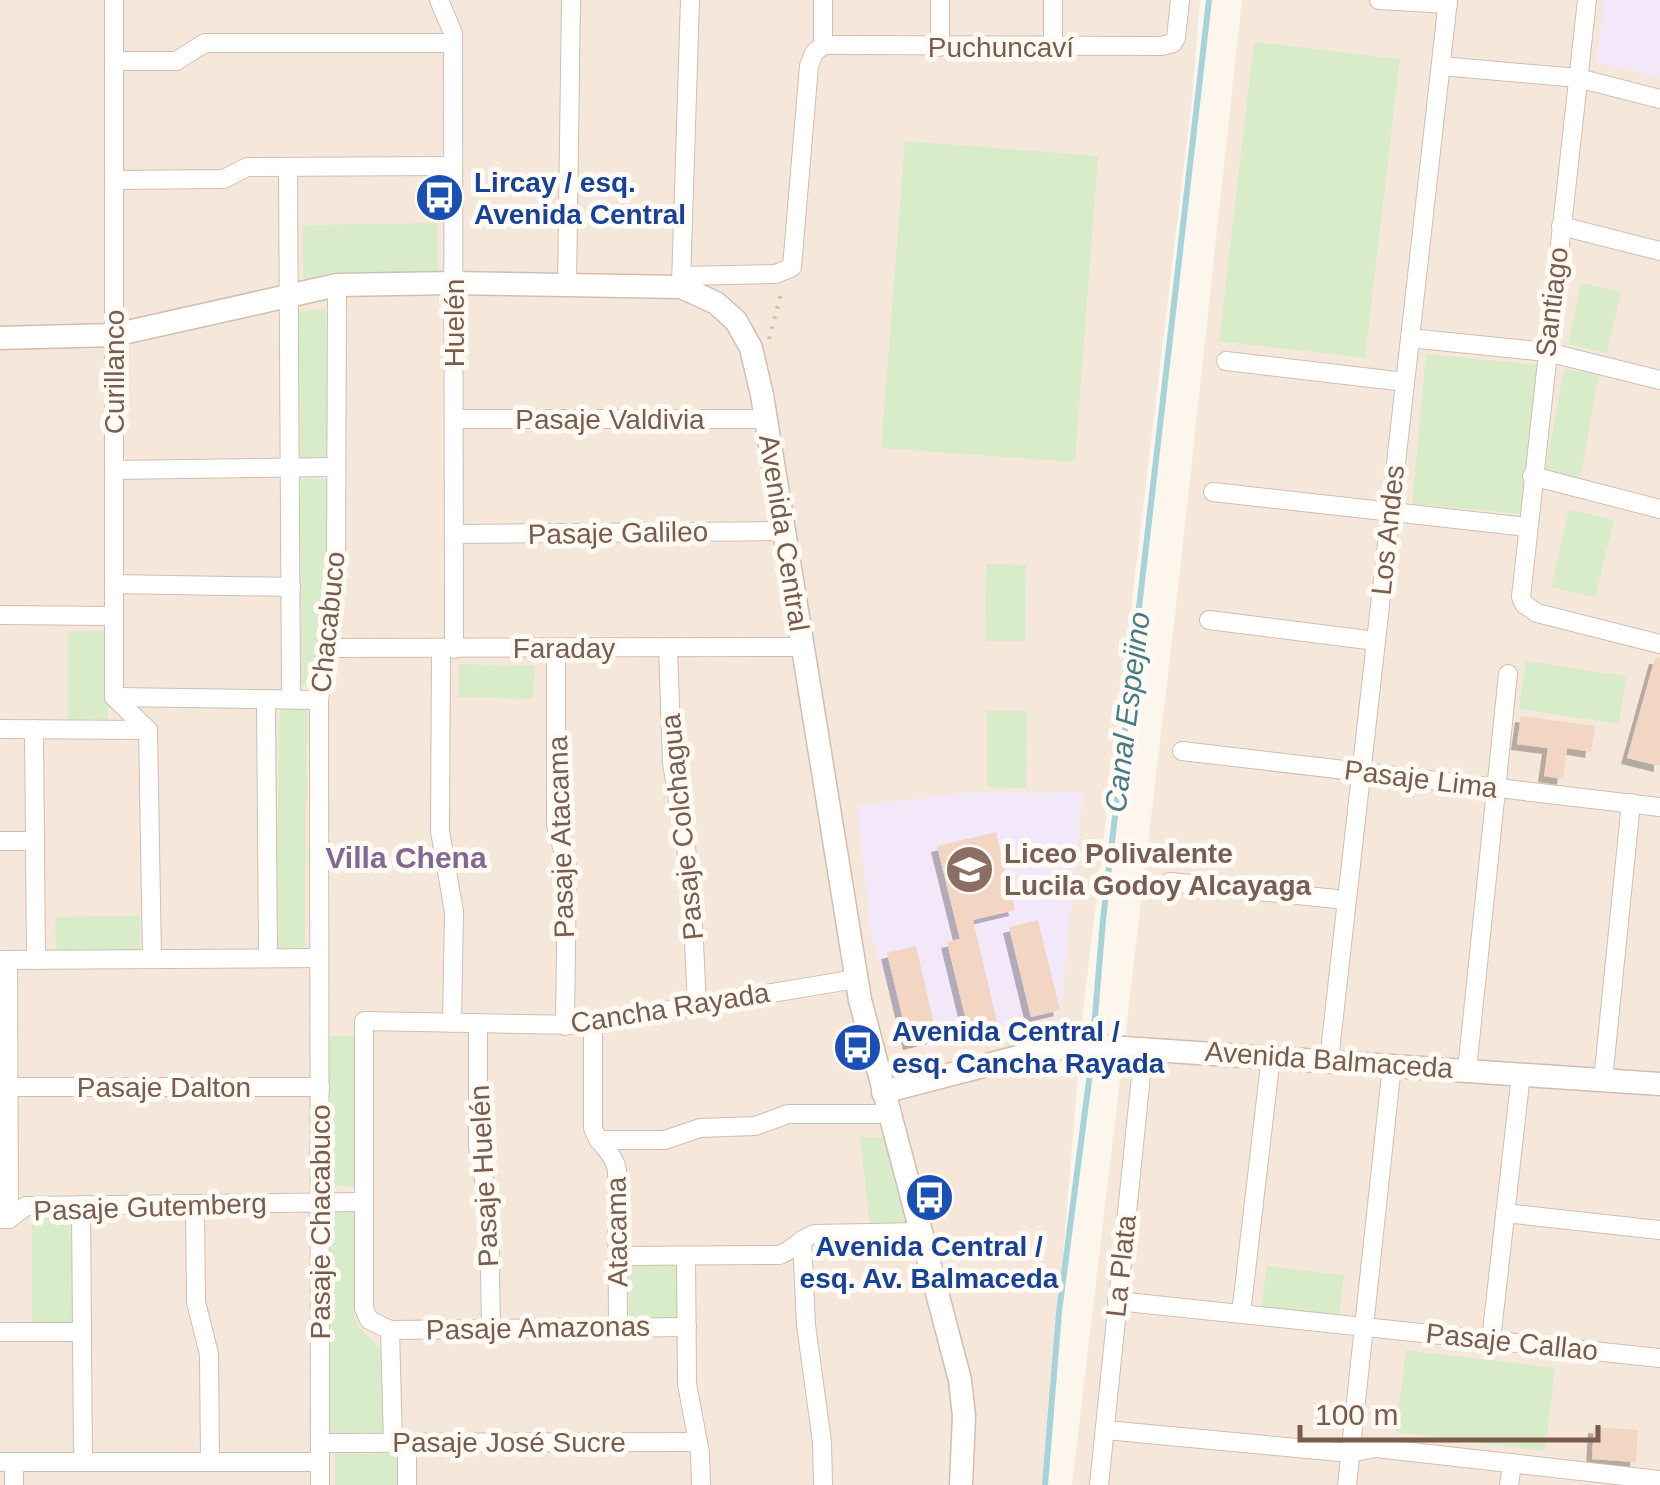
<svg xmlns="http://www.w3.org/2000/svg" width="1660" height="1485" font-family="Arial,sans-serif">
<defs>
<filter id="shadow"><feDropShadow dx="-6" dy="6" stdDeviation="0" flood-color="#0004"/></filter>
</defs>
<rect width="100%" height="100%" fill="#fdf6ec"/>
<g fill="#f5e8da">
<path d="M 0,0 L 1200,0 L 1193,90 L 1084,1003 L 1044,1485 L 0,1485 Z"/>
<path d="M 1242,0 L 1660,0 L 1660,1485 L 1072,1485 L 1178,589 Z"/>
</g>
<g fill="#f3e8fa">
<path d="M 1604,0 L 1660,0 L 1660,78 L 1597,62 Z"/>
<path d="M 1083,792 L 1060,1014 L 930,1049 L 904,1042 L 871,933 L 857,806 L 966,793 Z"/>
</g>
<g fill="#d8ecc9">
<path d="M 1254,42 L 1400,59 L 1365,358 L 1219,341 Z"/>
<path d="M 905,141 L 1098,156 L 1075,462 L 881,448 Z"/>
<path d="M 437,223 L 438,272 L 334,272 L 303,280 L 302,225 Z"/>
<path d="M 1581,283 L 1621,292 L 1607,353 L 1568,344 Z"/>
<path d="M 326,308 L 328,458 L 300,459 L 298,312 Z"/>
<path d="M 1426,354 L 1539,365 L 1524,514 L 1412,504 Z"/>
<path d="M 1564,369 L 1599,375 L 1580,479 L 1545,472 Z"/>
<path d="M 300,479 L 328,479 C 329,549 329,618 317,686 L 301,684 Z"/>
<path d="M 1569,509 L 1614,520 L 1595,598 L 1551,587 Z"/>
<path d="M 986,564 L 1026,565 L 1025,641 L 985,641 Z"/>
<rect x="68" y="631" width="40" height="88"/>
<path d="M 1526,661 L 1626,676 L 1619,724 L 1519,709 Z"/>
<path d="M 459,664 L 535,666 L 533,699 L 458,697 Z"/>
<path d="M 298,706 L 307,712 L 305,947 L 275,952 L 280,710 Z"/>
<path d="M 987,711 L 1027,711 L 1026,788 L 987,787 Z"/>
<path d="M 140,916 L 140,950 L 56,952 L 55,917 Z"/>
<path d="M 327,1036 L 356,1036 L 355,1187 L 329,1185 Z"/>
<path d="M 860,1137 L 884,1138 L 912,1225 L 870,1226 Z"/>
<path d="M 329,1211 L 352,1211 L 355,1216 L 354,1315 L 358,1326 L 381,1350 L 383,1430 L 376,1435 L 330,1437 L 325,1429 L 325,1215 Z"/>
<rect x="32" y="1218" width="42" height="110"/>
<path d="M 680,1264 L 679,1318 L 629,1318 L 628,1265 Z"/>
<path d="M 1267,1266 L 1344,1275 L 1339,1318 L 1261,1309 Z"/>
<path d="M 1406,1350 L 1555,1368 L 1545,1451 L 1396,1432 Z"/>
<path d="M 401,1453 L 402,1485 L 335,1485 L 335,1454 Z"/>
</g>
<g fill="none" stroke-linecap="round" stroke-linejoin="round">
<path stroke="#a5d3da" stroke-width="6" d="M 1045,1485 L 1059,1312 L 1091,1065 L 1103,920 L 1209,0"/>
</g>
<g fill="#f3d5c3" filter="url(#shadow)">
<path d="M 1655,658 L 1660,658 L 1660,766 L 1627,758 Z"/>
<path d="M 1521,716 L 1595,726 L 1591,752 L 1567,748 L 1563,779 L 1544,776 L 1548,748 L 1517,744 Z"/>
<path d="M 996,832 L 1015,910 L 973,920 L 998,1026 L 969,1032 L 947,942 L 960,939 L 937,846 Z"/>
<path d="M 1038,920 L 1060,1010 L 1031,1017 L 1009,927 Z"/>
<path d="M 916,946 L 937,1037 L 909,1044 L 887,953 Z"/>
<path d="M 1594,1427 L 1638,1430 L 1636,1462 L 1592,1459 Z"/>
</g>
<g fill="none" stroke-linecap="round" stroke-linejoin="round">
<defs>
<g id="minor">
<path d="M 114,0 L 114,697 L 148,730"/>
<path d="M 439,0 L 453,33 L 454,649"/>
<path d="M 1053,0 L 1053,47"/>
<path d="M 1379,0 L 1448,4"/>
<path d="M 1587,0 L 1521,597 L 1524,604 L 1537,613 L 1660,644"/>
<path d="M 823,45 L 1161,46 L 1173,43 L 1176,38 L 1180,0"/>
<path d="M 940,47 L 940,0"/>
<path d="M 114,61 L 176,61 L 205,43 L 452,43"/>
<path d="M 1441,66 L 1578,78 L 1660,99"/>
<path d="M 288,167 L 291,699"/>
<path d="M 114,180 L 224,179 L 247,167 L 452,166"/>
<path d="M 1561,226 L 1660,251"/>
<path d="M 682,276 L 776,274 L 792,267 L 809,66 L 814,53 L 823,45 L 823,0"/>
<path d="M 681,284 L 690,0"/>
<path d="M 567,285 L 571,0"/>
<path d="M 1410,338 L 1547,352 L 1660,380"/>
<path d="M 1226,361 L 1405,382"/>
<path d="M 454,419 L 765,419"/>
<path d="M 114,470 L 336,467"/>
<path d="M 1532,476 L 1660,509"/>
<path d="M 1213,492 L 1527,527"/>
<path d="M 454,534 L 783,531"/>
<path d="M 114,584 L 291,587"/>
<path d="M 0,615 L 114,616"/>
<path d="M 1209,620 L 1376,641"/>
<path d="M 326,648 L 802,647"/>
<path d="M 556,648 L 556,825 L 567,866 L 565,1026"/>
<path d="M 668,648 L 672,763 L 691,879 L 697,1006"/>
<path d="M 441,649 L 440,831 L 454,912 L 452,1023"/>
<path d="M 114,697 L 319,700"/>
<path d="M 266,701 L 268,958"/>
<path d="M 0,729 L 148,730"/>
<path d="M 34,729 L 36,960"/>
<path d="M 148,730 L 152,959"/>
<path d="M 1182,751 L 1660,807"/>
<path d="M 0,841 L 35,841"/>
<path d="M 1170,882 L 1346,900"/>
<path d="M 0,960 L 319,958"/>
<path d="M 8,960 L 9,1219"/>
<path d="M 478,1024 L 478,1146 L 489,1208 L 491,1328"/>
<path d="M 593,1024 L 593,1128 C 598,1145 614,1152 617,1170 L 618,1327"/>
<path d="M 1329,1060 L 1448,0"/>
<path d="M 1467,1070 L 1508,674"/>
<path d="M 1603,1080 L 1631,803"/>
<path d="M 8,1087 L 320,1087"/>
<path d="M 598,1140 L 665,1140 L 700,1128 L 755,1126 L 788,1114 L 888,1114"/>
<path d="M 195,1204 L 196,1302 L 209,1354 L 210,1462"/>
<path d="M 81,1205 L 83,1462"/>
<path d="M 1505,1213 L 1660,1230"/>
<path d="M 0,1219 L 9,1219 L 26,1206 L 364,1202"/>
<path d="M 802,1240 L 806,1325 L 822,1442 L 823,1485"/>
<path d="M 619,1256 L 779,1255 C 793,1251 801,1237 815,1234 L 923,1232"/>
<path d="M 686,1257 L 687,1384 L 700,1453 L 701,1485"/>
<path d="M 1117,1301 L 1660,1358"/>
<path d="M 1241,1314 L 1271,1056"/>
<path d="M 390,1330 L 687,1327"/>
<path d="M 0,1332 L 82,1332"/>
<path d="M 1491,1340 L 1521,1074"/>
<path d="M 1106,1430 L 1350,1453 L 1376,1448 L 1660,1480"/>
<path d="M 407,1442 L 407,1485"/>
<path d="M 320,1443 L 698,1442"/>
<path d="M 393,1443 L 390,1330 L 369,1320 L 364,1308 L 364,1021 L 580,1025 L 856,979"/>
<path d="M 0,1462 L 320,1462"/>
<path d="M 14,1485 L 14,1462"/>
<path d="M 320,1485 L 319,700 L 336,578 L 337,285"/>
<path d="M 1099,1485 L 1144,1047"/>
<path d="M 1347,1485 L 1392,1065"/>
<path d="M 1509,1485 L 1512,1464"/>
</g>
<g id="tertiary">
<path d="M 0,338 L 114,335 L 337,285 L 454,283 L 681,287 L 716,303 L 736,321 L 751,348 L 762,395 L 860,1000 L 960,1380 L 964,1416 L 961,1485"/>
<path d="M 883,1092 L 1045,1050 L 1080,1045 L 1660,1084"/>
</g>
</defs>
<use href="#minor" stroke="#d1beb0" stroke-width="20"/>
<use href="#tertiary" stroke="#d1beb0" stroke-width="25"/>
<path stroke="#d9b8a5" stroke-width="4" stroke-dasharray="2.5 8" stroke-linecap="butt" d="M 769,339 L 782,290"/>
<use href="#minor" stroke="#fff" stroke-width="18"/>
<use href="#tertiary" stroke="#fff" stroke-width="22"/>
</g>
<defs>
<symbol id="bus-disc" viewBox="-11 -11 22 22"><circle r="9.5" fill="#1a4fb4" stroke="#fffaf3"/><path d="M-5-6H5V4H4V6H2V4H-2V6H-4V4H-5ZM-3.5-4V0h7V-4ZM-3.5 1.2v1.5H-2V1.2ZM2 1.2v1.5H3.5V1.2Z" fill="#fff"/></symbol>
<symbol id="school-disc" viewBox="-11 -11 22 22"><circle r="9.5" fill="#8d6e63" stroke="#fffaf3"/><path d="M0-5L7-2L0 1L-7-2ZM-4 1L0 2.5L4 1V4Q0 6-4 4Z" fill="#fff"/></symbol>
</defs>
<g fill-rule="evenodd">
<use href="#bus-disc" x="412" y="170" width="55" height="55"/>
<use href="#school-disc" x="942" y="842" width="55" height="55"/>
<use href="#bus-disc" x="830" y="1020" width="55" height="55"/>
<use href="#bus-disc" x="902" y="1170" width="55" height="55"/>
</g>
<g text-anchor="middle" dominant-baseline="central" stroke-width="10" stroke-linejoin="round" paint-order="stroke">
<g font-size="28" fill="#7a5c4d" stroke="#fffaf3">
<text x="1001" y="47">Puchuncaví</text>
<text transform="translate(1552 302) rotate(-83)">Santiago</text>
<text transform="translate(454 323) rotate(-90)">Huelén</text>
<text transform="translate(114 372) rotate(-90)">Curillanco</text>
<text x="610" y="419">Pasaje Valdivia</text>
<text transform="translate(1388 530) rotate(-84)">Los Andes</text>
<text transform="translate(618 533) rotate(-1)">Pasaje Galileo</text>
<text transform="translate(784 533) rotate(81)">Avenida Central</text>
<text transform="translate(328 622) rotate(-84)">Chacabuco</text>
<text x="564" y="648">Faraday</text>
<text transform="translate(1421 779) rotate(7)">Pasaje Lima</text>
<text transform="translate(682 827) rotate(-96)">Pasaje Colchagua</text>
<text transform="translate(561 837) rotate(-92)">Pasaje Atacama</text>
<text transform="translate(670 1008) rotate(-9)">Cancha Rayada</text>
<text transform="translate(1329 1060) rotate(4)">Avenida Balmaceda</text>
<text x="164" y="1087">Pasaje Dalton</text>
<text transform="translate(484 1176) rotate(-93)">Pasaje Huelén</text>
<text transform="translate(150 1207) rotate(-2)">Pasaje Gutemberg</text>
<text transform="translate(320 1222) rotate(-90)">Pasaje Chacabuco</text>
<text transform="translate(617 1232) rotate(-91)">Atacama</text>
<text transform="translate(1121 1266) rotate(-84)">La Plata</text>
<text transform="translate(538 1328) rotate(-1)">Pasaje Amazonas</text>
<text transform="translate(1512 1342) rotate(6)">Pasaje Callao</text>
<text x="509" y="1442">Pasaje José Sucre</text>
</g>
<g font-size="28" font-weight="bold" fill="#164399" stroke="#fffaf3" text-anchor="start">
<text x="474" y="182">Lircay / esq.<tspan x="474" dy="32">Avenida Central</tspan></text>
<text x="892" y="1031">Avenida Central /<tspan x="892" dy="32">esq. Cancha Rayada</tspan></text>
<text x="929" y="1246" text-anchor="middle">Avenida Central /<tspan x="929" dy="32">esq. Av. Balmaceda</tspan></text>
</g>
<g font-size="28" font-weight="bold" fill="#785e54" stroke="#fffaf3" text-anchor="start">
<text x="1004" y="853">Liceo Polivalente<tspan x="1004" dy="32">Lucila Godoy Alcayaga</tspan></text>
</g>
<g font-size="30" font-style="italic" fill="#437c86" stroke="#fffaf3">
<text transform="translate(1127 712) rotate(-83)">Canal Espejino</text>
</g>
<g font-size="30" font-weight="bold" fill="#846695" stroke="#fffaf3">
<text x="406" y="857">Villa Chena</text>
</g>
</g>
<path d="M1300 1425v15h298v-15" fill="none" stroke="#7a5c4d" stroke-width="5"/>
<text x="1315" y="1425" font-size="30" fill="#7a5c4d" stroke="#fffaf3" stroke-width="8" paint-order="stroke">100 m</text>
</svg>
